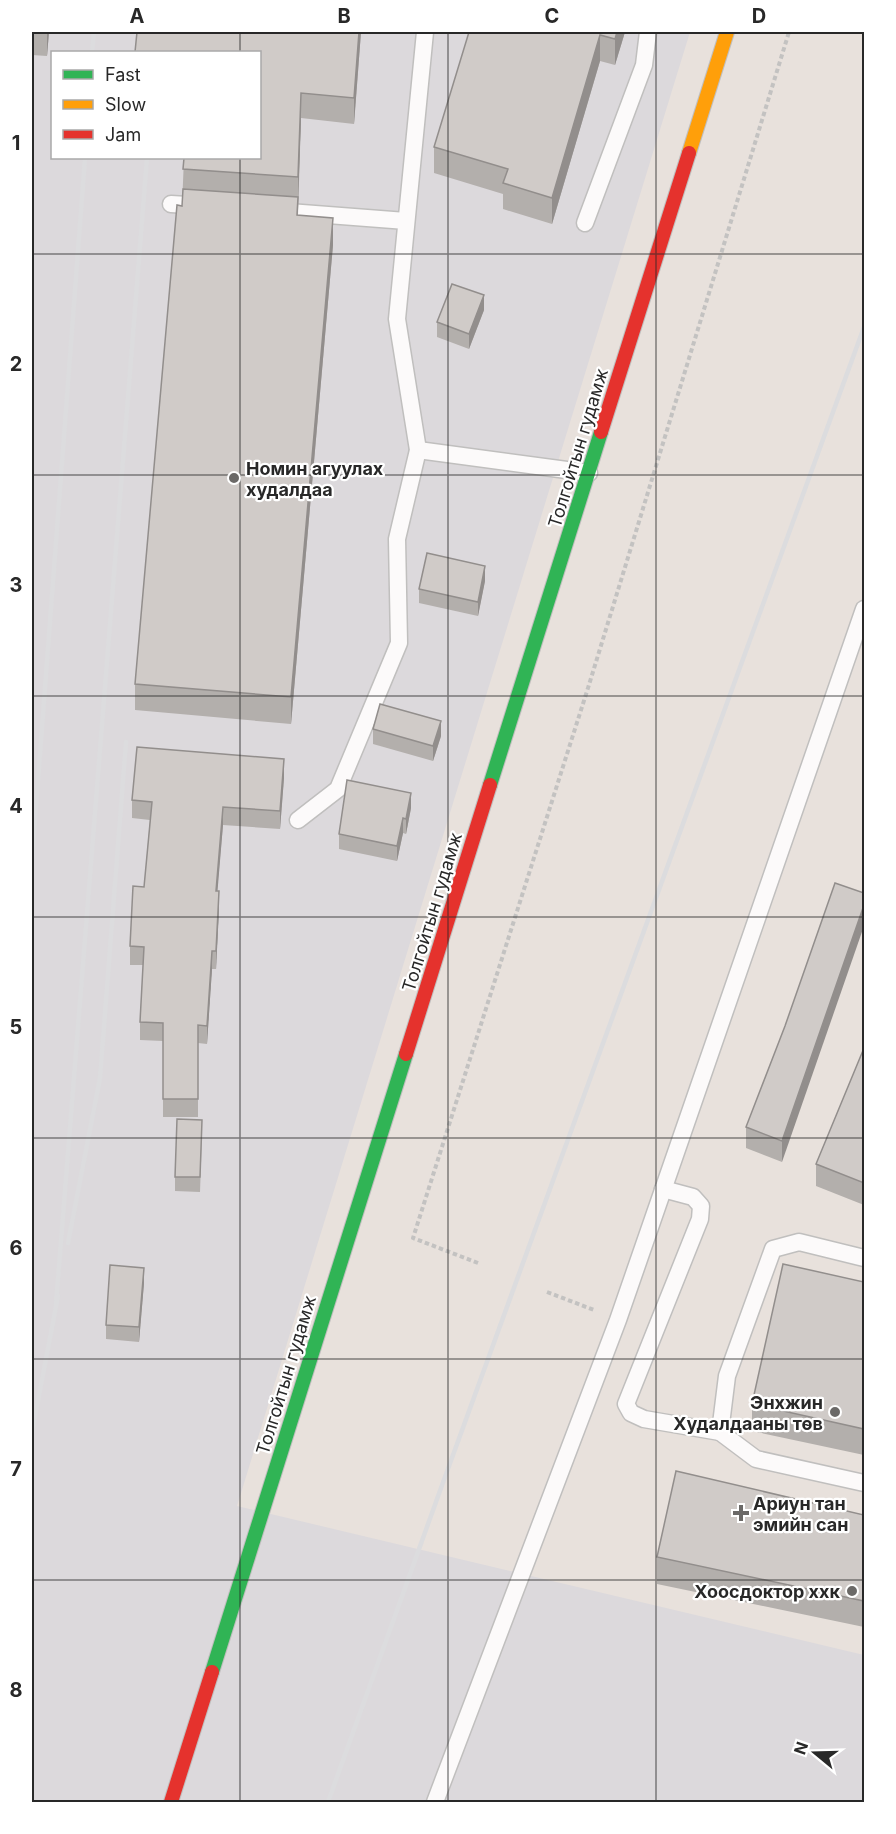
<svg xmlns="http://www.w3.org/2000/svg" width="896" height="1834" font-family="Inter,sans-serif">
<rect width="100%" height="100%" fill="#e8e1dc"/>
<path fill="#dcd9dc" fill-rule="evenodd" d="M 32,32 L 690,32 L 237,1506 L 864,1655 L 864,1802 L 32,1802 ZM 52,52 L 260,52 L 260,158 L 52,158 Z"/>
<g fill="none" stroke-linecap="round" stroke-linejoin="round">
<defs>
<g id="lane">
<path d="M 171,204 L 203,206"/>
<path d="M 276,211 L 406,221"/>
<path d="M 585,223 L 644,65 L 648,32"/>
<path d="M 418,450 L 589,473"/>
<path d="M 298,820 L 338,789 L 399,643 L 397,539 L 418,450 L 397,319 L 425,32"/>
<path d="M 663,1189 L 693,1197 L 701,1206 L 700,1219 L 626,1404 L 631,1413 L 644,1419 L 720,1432"/>
<path d="M 864,1258 L 799,1242 L 773,1249 L 727,1376 L 720,1432 L 756,1459 L 864,1483"/>
<path d="M 435,1802 L 618,1320 L 864,609"/>
</g>
<g id="fast">
<path d="M 490,785 L 601,432"/>
<path d="M 212,1672 L 406,1054"/>
</g>
<path id="slow" d="M 689,153 L 727,32"/>
<g id="jam">
<path d="M 601,432 L 689,153"/>
<path d="M 406,1054 L 490,785"/>
<path d="M 171,1802 L 212,1672"/>
</g>
</defs>
<use href="#lane" stroke="#c0bfbe" stroke-width="19"/>
<use href="#fast" stroke="#c0bfbe" stroke-width="16"/>
<use href="#slow" stroke="#c0bfbe" stroke-width="16"/>
<use href="#jam" stroke="#c0bfbe" stroke-width="16"/>
<g stroke="#c3c2c1" stroke-width="4" stroke-dasharray="4.5 3" stroke-linecap="butt">
<path d="M 478,1263 L 413,1238 L 588,688 L 789,32"/>
<path d="M 547,1292 L 594,1310"/>
</g>
<use href="#lane" stroke="#fcfafa" stroke-width="16"/>
<use href="#fast" stroke="#30b455" stroke-width="14"/>
<use href="#slow" stroke="#ff9f0a" stroke-width="14"/>
<use href="#jam" stroke="#e5322d" stroke-width="14"/>
<g stroke="#dcdcde" stroke-width="4.5">
<path d="M 92,52 L 94,32"/>
<path d="M 32,860 L 85,158"/>
<path d="M 68,1243 L 100,1078 L 126,742"/>
<path d="M 56,1304 L 147,158"/>
<path d="M 32,1432 L 58,1296"/>
<path d="M 328,1802 L 441,1488 L 864,327"/>
</g>
</g>
<g fill="#b3afac">
<path d="M 32,32 L 49,32 L 47,56 L 32,55 Z"/>
<path d="M 137,32 L 361,32 L 354,124 L 301,118 L 298,215 L 333,245 L 291,724 L 135,710 L 135,684 L 182,206 L 184,158 L 260,158 Z"/>
<path d="M 469,32 L 625,32 L 615,65 L 600,61 L 552,224 L 503,209 L 503,194 L 434,173 L 434,147 Z"/>
<path d="M 484,310 L 469,349 L 437,337 L 437,322 Z"/>
<path d="M 485,581 L 478,616 L 419,603 L 419,589 Z"/>
<path d="M 373,729 L 441,736 L 433,761 L 373,744 Z"/>
<path d="M 284,778 L 280,829 L 223,825 L 217,891 L 219,909 L 216,969 L 212,969 L 207,1044 L 198,1043 L 198,1117 L 163,1117 L 163,1041 L 140,1040 L 140,1022 L 143,965 L 130,965 L 130,946 L 144,887 L 150,820 L 132,818 L 132,800 Z"/>
<path d="M 411,808 L 406,834 L 403,833 L 397,861 L 339,849 L 339,834 Z"/>
<path d="M 785,1026 L 782,1162 L 746,1148 L 746,1127 Z"/>
<path d="M 864,1048 L 864,1205 L 816,1186 L 816,1164 Z"/>
<path d="M 202,1134 L 200,1192 L 175,1191 L 175,1177 Z"/>
<path d="M 864,1282 L 864,1455 L 752,1431 L 752,1404 Z"/>
<path d="M 144,1283 L 139,1342 L 106,1339 L 106,1325 Z"/>
<path d="M 864,1515 L 864,1627 L 657,1584 L 657,1557 Z"/>
</g>
<g fill="#928e8c">
<path d="M 47,32 L 49,32 L 47,56 Z"/>
<path d="M 359,32 L 361,32 L 354,124 L 354,98 Z"/>
<path d="M 617,32 L 625,32 L 615,65 L 615,39 Z"/>
<path d="M 600,35 L 600,61 L 552,224 L 552,198 Z"/>
<path d="M 301,93 L 301,118 L 298,203 L 298,177 Z"/>
<path d="M 333,218 L 333,245 L 291,724 L 291,697 Z"/>
<path d="M 484,295 L 484,310 L 469,349 L 469,334 Z"/>
<path d="M 485,566 L 485,581 L 478,616 L 478,602 Z"/>
<path d="M 441,721 L 441,736 L 433,761 L 433,746 Z"/>
<path d="M 284,759 L 284,778 L 280,829 L 280,811 Z"/>
<path d="M 411,793 L 411,808 L 406,834 L 406,819 Z"/>
<path d="M 223,807 L 223,825 L 216,909 L 216,891 Z"/>
<path d="M 403,818 L 403,833 L 397,861 L 397,846 Z"/>
<path d="M 219,891 L 219,909 L 216,969 L 216,951 Z"/>
<path d="M 864,905 L 864,926 L 782,1162 L 782,1141 Z"/>
<path d="M 212,951 L 212,969 L 207,1044 L 207,1026 Z"/>
<path d="M 144,1268 L 144,1283 L 139,1342 L 139,1327 Z"/>
</g>
<g fill="#d0cbc8" stroke="#928e8c" stroke-width="1.5">
<path d="M 137,32 L 359,32 L 354,98 L 301,93 L 298,177 L 183,169 L 184,158 L 260,158 L 260,52 L 135,52 Z"/>
<path d="M 469,32 L 617,32 L 615,39 L 600,35 L 552,198 L 503,183 L 508,169 L 434,147 Z"/>
<path d="M 183,189 L 298,197 L 297,215 L 333,218 L 291,697 L 135,684 L 177,205 L 182,206 Z"/>
<path d="M 452,284 L 484,295 L 469,334 L 437,322 Z"/>
<path d="M 427,553 L 485,566 L 478,602 L 419,589 Z"/>
<path d="M 380,704 L 441,721 L 433,746 L 373,729 Z"/>
<path d="M 137,747 L 284,759 L 280,811 L 223,807 L 216,891 L 219,891 L 216,951 L 212,951 L 207,1026 L 198,1025 L 198,1099 L 163,1099 L 163,1023 L 140,1022 L 144,947 L 130,946 L 133,886 L 144,887 L 152,802 L 132,800 Z"/>
<path d="M 347,780 L 411,793 L 406,819 L 403,818 L 397,846 L 339,834 Z"/>
<path d="M 835,883 L 864,893 L 864,905 L 782,1141 L 746,1127 L 785,1026 Z"/>
<path d="M 864,1048 L 864,1183 L 816,1164 Z"/>
<path d="M 177,1119 L 202,1120 L 200,1177 L 175,1177 Z"/>
<path d="M 783,1264 L 864,1282 L 864,1429 L 752,1404 Z"/>
<path d="M 110,1265 L 144,1268 L 139,1327 L 106,1325 Z"/>
<path d="M 676,1471 L 864,1515 L 864,1601 L 657,1557 Z"/>
</g>
<path fill="none" stroke="#282828" stroke-width="1.5" stroke-opacity="0.55" d="M 240,32 L 240,52M 448,32 L 448,1802M 656,32 L 656,1802M 240,158 L 240,1802M 32,254 L 864,254M 32,475 L 864,475M 32,696 L 864,696M 32,917 L 864,917M 32,1138 L 864,1138M 32,1359 L 864,1359M 32,1580 L 864,1580"/>
<g fill="#6b6967" stroke="#fff" stroke-width="2">
<circle cx="234" cy="478" r="6"/>
<circle cx="835" cy="1412" r="6"/>
<path d="M738 1504h6v6h6v6h-6v6h-6v-6h-6v-6h6z"/>
<circle cx="852" cy="1591" r="6"/>
</g>
<g text-anchor="middle" dominant-baseline="central" stroke-width="4.5" stroke-linejoin="round" paint-order="stroke">
<g font-size="18" fill="#282828" stroke="#fff">
<text transform="translate(578 448) rotate(-73)">Толгойтын гудамж</text>
<text transform="translate(432 912) rotate(-73)">Толгойтын гудамж</text>
<text transform="translate(286 1375) rotate(-73)">Толгойтын гудамж</text>
</g>
<g font-size="18" font-weight="bold" fill="#282828" stroke="#fff" text-anchor="start">
<text x="246" y="468">Номин агуулах<tspan x="246" dy="21">худалдаа</tspan></text>
<text x="823" y="1402" text-anchor="end">Энхжин<tspan x="823" dy="21">Худалдааны төв</tspan></text>
<text x="753" y="1503">Ариун тан<tspan x="753" dy="21">эмийн сан</tspan></text>
<text x="840" y="1591" text-anchor="end">Хоосдоктор ххк</text>
</g>
</g>
<rect width="896" height="1834" fill="none" stroke="#ffffff" stroke-width="66"/>
<rect x="51" y="51" width="210" height="108" fill="#ffffff" stroke="#a9a9a9" stroke-width="1.5"/>
<rect x="63" y="70" width="30" height="9" fill="#30b455" stroke="#a9a9a9" stroke-width="1.5"/>
<text x="105" y="81" font-size="18" fill="#282828">Fast</text>
<rect x="63" y="100" width="30" height="9" fill="#ff9f0a" stroke="#a9a9a9" stroke-width="1.5"/>
<text x="105" y="111" font-size="18" fill="#282828">Slow</text>
<rect x="63" y="130" width="30" height="9" fill="#e5322d" stroke="#a9a9a9" stroke-width="1.5"/>
<text x="105" y="141" font-size="18" fill="#282828">Jam</text>
<g transform="translate(815 1753) rotate(289)" stroke="#ffffff" stroke-width="4.5" paint-order="stroke">
<path d="M0-4.5L10 22L0 15L-10 22Z" fill="#282828"/>
<text y="-9" font-size="16" font-weight="bold" text-anchor="middle" fill="#282828">N</text>
</g>
<rect x="33" y="33" width="830" height="1768" fill="none" stroke="#282828" stroke-width="2"/>
<g font-size="20" text-anchor="middle" font-weight="bold" fill="#282828">
<text x="137" y="23">A</text>
<text x="344" y="23">B</text>
<text x="552" y="23">C</text>
<text x="759" y="23">D</text>
<text x="16" y="150">1</text>
<text x="16" y="371">2</text>
<text x="16" y="592">3</text>
<text x="16" y="813">4</text>
<text x="16" y="1034">5</text>
<text x="16" y="1255">6</text>
<text x="16" y="1476">7</text>
<text x="16" y="1697">8</text>
</g>
</svg>
